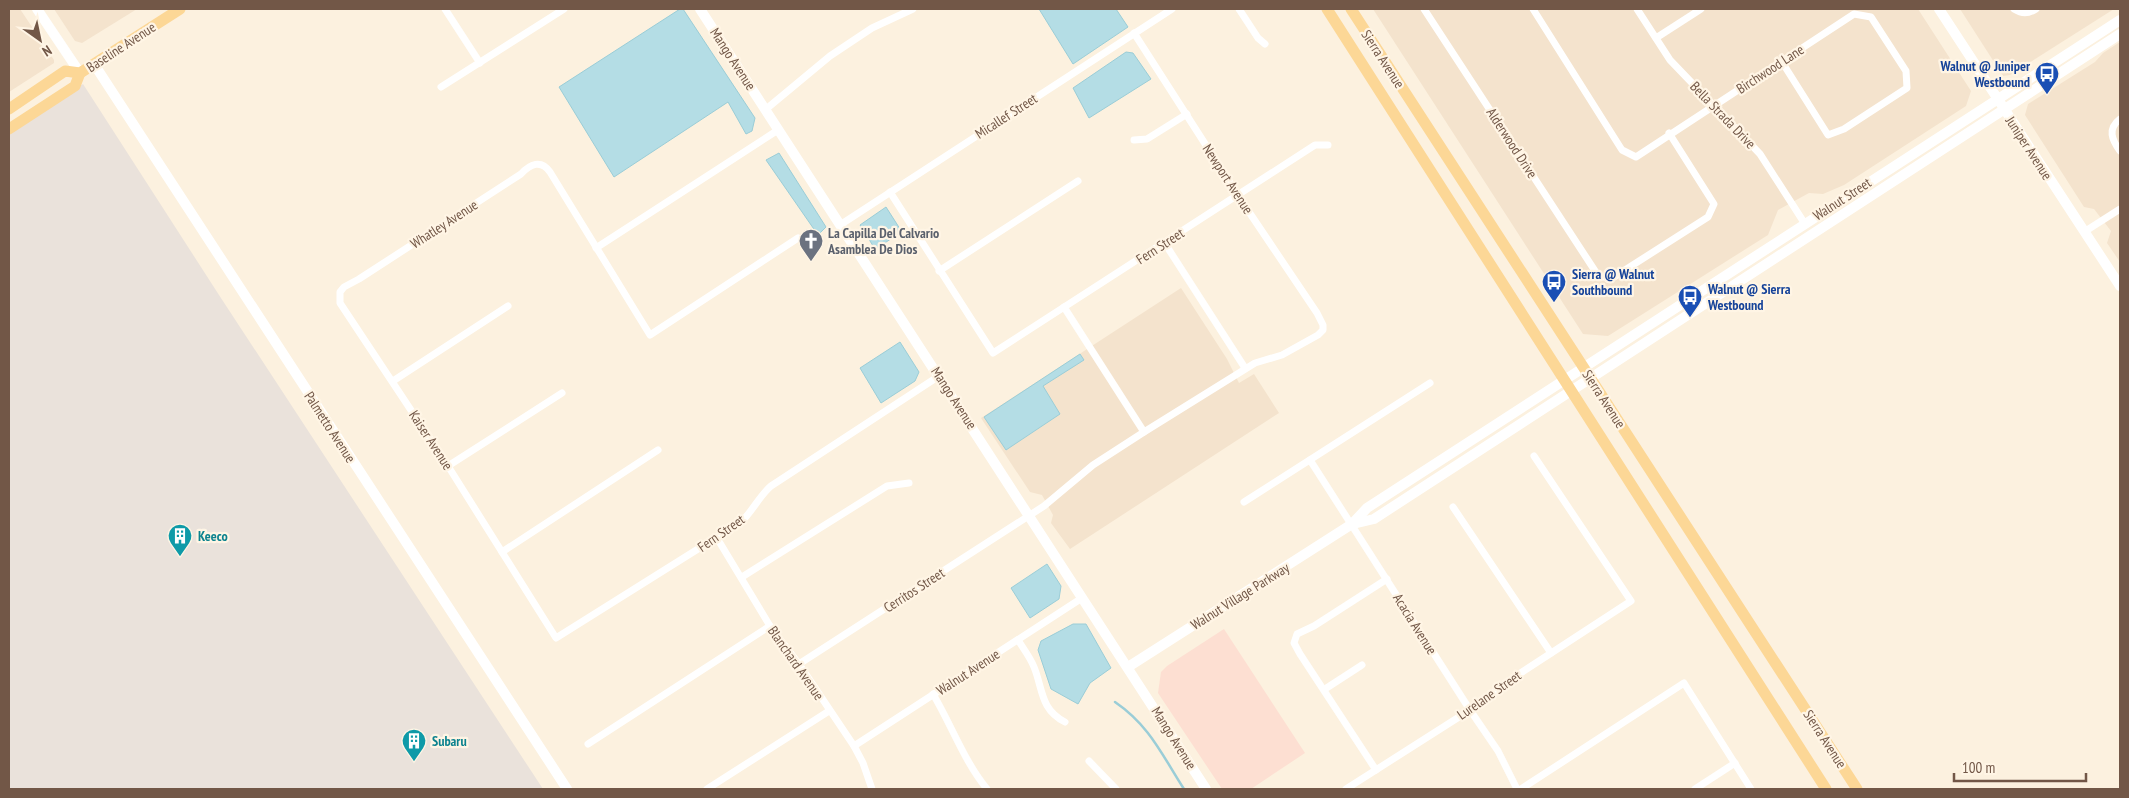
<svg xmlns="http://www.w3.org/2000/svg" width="2129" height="798" font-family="'PT Sans Narrow',sans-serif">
<rect width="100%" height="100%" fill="#fcf1df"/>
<g fill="#f4e3cd">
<path d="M 9,9 L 20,9 L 54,60 L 54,63 L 9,92 Z"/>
<path d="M 54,9 L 137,9 L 82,43 L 75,41 Z"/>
<path d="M 1373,9 L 1918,9 L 1971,91 L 1966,106 L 1844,185 L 1823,194 L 1809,193 L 1778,210 L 1768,235 L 1608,336 L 1583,334 Z"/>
<path d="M 1960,9 L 2114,9 L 2010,75 L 2003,76 Z"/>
<path d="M 2120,42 L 2120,262 L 2107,243 L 2111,231 L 2094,209 L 2084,207 L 2025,115 L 2028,104 L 2095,62 L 2103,53 Z"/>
<path d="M 1181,288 L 1227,359 L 1239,383 L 1254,374 L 1279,413 L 1070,549 L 1051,523 L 1053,515 L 1042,495 L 1030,492 L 981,418 Z"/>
</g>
<path fill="#fddfd2" d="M 1224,629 L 1305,753 L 1251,789 L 1222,789 L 1158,693 L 1161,672 L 1167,666 Z"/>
<path fill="#eae2db" d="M 83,84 L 219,295 L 543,789 L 9,789 L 9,133 Z"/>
<g fill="#b4dde5" stroke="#9acdd7">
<path d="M 680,9 L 683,9 L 755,118 L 752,131 L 746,134 L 728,102 L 614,177 L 559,87 Z"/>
<path d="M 1039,9 L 1116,9 L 1128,27 L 1073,64 Z"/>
<path d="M 1126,52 L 1133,53 L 1151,79 L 1089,118 L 1073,88 Z"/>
<path d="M 779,153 L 826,227 L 818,235 L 766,160 Z"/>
<path d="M 886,207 L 902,232 L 875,249 L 860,225 Z"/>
<path d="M 900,342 L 919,372 L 915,381 L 881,403 L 860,368 Z"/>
<path d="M 1080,354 L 1084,360 L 1043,386 L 1060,414 L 1006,450 L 984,417 Z"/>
<path d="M 1047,564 L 1061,586 L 1059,599 L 1030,618 L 1011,588 Z"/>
<path d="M 1073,624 L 1086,624 L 1111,668 L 1090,683 L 1078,704 L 1051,689 L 1038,650 L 1041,641 Z"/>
</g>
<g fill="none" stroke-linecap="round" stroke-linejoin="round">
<path stroke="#9acdd7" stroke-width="2.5" d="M 1115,702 C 1150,726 1162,755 1184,789"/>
<g stroke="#fff" stroke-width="7">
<path d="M 445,9 L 480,63"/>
<path d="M 1239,9 L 1258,38 L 1265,44"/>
<path d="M 1424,9 L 1599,277 L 1614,277 L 1708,217 L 1714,204 L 1669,133"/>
<path d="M 1533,9 L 1622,150 L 1636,157 L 1854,14 L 1871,17 L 1906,71 L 1907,88 L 1844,129 L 1828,135 L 1782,62"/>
<path d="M 1637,9 L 1670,60 L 1760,154 L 1805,224"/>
<path d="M 2014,9 C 2022,14 2028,14 2036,9"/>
<path d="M 1656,38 L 1701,9"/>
<path d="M 441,87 L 564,9"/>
<path d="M 765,110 L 830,56 L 872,28 L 913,9"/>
<path d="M 2120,119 C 2107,129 2112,140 2120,151"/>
<path d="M 1134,140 L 1147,139 L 1187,114"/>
<path d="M 890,192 L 993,353 L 1315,145 L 1328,145"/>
<path d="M 840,225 L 1172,9"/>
<path d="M 2084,232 L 2120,209"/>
<path d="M 798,238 L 650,335 L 550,172 C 541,159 530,164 521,174 L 359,279 L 344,287 L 340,292 L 340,303 L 448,466 L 556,638 L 741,522 C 753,511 759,496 771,486 L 939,376"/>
<path d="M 1164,242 L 1245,368"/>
<path d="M 596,248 L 778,130"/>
<path d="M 939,271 L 1078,181"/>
<path d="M 1064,307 L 1144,432"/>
<path d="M 393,381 L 508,306"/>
<path d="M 1310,460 L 1470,710 L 1498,751 L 1517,789"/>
<path d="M 448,466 L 562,393"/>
<path d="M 1244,502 L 1430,383"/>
<path d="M 1453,507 L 1551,653"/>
<path d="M 717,538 L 770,626 L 799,664 L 854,746 L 863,763 L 872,789"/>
<path d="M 502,552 L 658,450"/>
<path d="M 742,577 L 887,486 L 909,483"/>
<path d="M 1018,640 C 1023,648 1030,657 1034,667 C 1043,689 1040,709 1065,722"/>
<path d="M 799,664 L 1044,506 L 1093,465 L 1144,432 L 1255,363 L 1282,355 L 1318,335 L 1323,330 L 1323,325 L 1317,313 L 1243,203 L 1134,33"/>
<path d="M 1325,689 L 1362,665"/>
<path d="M 933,694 C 952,726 964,761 987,789"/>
<path d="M 588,744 L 770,626"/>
<path d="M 854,746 L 1082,598"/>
<path d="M 1089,761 L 1116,789"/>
<path d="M 1376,770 L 1300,654 L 1294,643 L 1297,634 L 1314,626 L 1387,579"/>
<path d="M 707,789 L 829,711"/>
<path d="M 1346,789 L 1470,710 L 1516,676 L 1631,601 L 1534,456"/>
<path d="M 1521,789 L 1684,683 L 1751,789"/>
<path d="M 1695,789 L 1735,763"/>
</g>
<g stroke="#fff" stroke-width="10">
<path d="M 37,9 L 80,73"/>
<path d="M 700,9 L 1206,789"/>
<path d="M 1939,9 L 2120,286"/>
<path d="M 94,64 L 567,789"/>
<path d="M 1353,524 L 1374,519 L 2120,34"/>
<path d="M 1128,667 L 1352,524 L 1367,508 L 2120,20"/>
</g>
<g stroke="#fcd796" stroke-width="11">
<path d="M 1327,9 L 1826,789"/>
<path d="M 1351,9 L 1857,789"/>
<path d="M 9,109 L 65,71 L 80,73 L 180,9"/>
<path d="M 9,129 L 75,86 L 80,73"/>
</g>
</g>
<defs>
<symbol id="bus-pin" viewBox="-11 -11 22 30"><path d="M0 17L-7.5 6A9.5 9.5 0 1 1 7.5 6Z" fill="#1a4fb4" stroke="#fff5e5"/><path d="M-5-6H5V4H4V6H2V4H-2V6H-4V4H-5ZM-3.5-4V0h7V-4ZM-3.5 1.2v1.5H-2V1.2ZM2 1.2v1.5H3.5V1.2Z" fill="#fff"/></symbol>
<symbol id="church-pin" viewBox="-11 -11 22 30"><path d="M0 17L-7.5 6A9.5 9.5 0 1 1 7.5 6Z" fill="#6b7280" stroke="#fff5e5"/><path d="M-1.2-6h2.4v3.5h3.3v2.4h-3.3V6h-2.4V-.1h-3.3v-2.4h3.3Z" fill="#fff"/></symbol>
<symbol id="building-pin" viewBox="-11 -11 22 30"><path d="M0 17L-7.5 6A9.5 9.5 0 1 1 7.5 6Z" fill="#0f9aa8" stroke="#fff5e5"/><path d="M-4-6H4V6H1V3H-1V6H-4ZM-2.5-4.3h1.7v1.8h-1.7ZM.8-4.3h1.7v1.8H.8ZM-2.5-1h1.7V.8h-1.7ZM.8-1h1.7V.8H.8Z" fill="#fff"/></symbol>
</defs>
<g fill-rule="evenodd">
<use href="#bus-pin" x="2033" y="60" width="28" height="38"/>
<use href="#church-pin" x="797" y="227" width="28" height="38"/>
<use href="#bus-pin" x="1540" y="268" width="28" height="38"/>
<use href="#bus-pin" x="1676" y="283" width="28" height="38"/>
<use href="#building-pin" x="166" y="522" width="28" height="38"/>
<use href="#building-pin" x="400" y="727" width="28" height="38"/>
</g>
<g text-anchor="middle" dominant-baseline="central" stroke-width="4.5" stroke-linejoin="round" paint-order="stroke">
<g font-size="14" fill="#725747" stroke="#fff5e5">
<text transform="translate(121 47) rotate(-33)">Baseline Avenue</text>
<text transform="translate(733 59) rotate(57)">Mango Avenue</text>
<text transform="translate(1383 59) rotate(57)">Sierra Avenue</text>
<text transform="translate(1770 69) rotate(-33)">Birchwood Lane</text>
<text transform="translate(1723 115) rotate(46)">Bella Strada Drive</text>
<text transform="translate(1006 116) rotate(-33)">Micallef Street</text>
<text transform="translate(1512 143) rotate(57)">Alderwood Drive</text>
<text transform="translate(2029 148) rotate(57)">Juniper Avenue</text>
<text transform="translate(1228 179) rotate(57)">Newport Avenue</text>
<text transform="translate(1842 199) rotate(-33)">Walnut Street</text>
<text transform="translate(444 224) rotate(-33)">Whatley Avenue</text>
<text transform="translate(1160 246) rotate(-33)">Fern Street</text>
<text transform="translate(954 398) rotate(57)">Mango Avenue</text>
<text transform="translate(1604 399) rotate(57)">Sierra Avenue</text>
<text transform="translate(330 427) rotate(57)">Palmetto Avenue</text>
<text transform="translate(431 440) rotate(57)">Kaiser Avenue</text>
<text transform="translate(721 533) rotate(-35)">Fern Street</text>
<text transform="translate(914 590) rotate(-33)">Cerritos Street</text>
<text transform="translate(1240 596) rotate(-32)">Walnut Village Parkway</text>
<text transform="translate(1415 624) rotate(58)">Acacia Avenue</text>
<text transform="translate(796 663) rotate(55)">Blanchard Avenue</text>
<text transform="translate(968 672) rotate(-33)">Walnut Avenue</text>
<text transform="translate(1489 695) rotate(-35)">Lurelane Street</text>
<text transform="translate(1174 738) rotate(58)">Mango Avenue</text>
<text transform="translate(1825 739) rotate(57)">Sierra Avenue</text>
</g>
<g font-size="14" font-weight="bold" fill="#164399" stroke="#fff5e5" text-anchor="start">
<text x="2030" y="66" text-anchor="end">Walnut @ Juniper<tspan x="2030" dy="16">Westbound</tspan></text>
<text x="1572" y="274">Sierra @ Walnut<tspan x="1572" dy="16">Southbound</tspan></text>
<text x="1708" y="289">Walnut @ Sierra<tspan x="1708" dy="16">Westbound</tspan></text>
</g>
<g font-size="14" font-weight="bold" fill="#5b616d" stroke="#fff5e5" text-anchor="start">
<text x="828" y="233">La Capilla Del Calvario<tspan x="828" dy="16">Asamblea De Dios</tspan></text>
</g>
<g font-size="14" font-weight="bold" fill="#0d838f" stroke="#fff5e5" text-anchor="start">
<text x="198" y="536">Keeco</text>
<text x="432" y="741">Subaru</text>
</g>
</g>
<rect width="2129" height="798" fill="none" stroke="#725747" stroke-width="20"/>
<g transform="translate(40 40) rotate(147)" stroke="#fff5e5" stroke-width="4" paint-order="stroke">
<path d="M0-4L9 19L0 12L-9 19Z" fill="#725747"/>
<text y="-8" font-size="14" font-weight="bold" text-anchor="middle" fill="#725747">N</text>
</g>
<path d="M1954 773v8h132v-8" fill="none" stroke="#725747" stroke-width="2.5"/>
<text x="1962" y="773" font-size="15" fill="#725747" stroke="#fff5e5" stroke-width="4" paint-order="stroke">100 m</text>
</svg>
